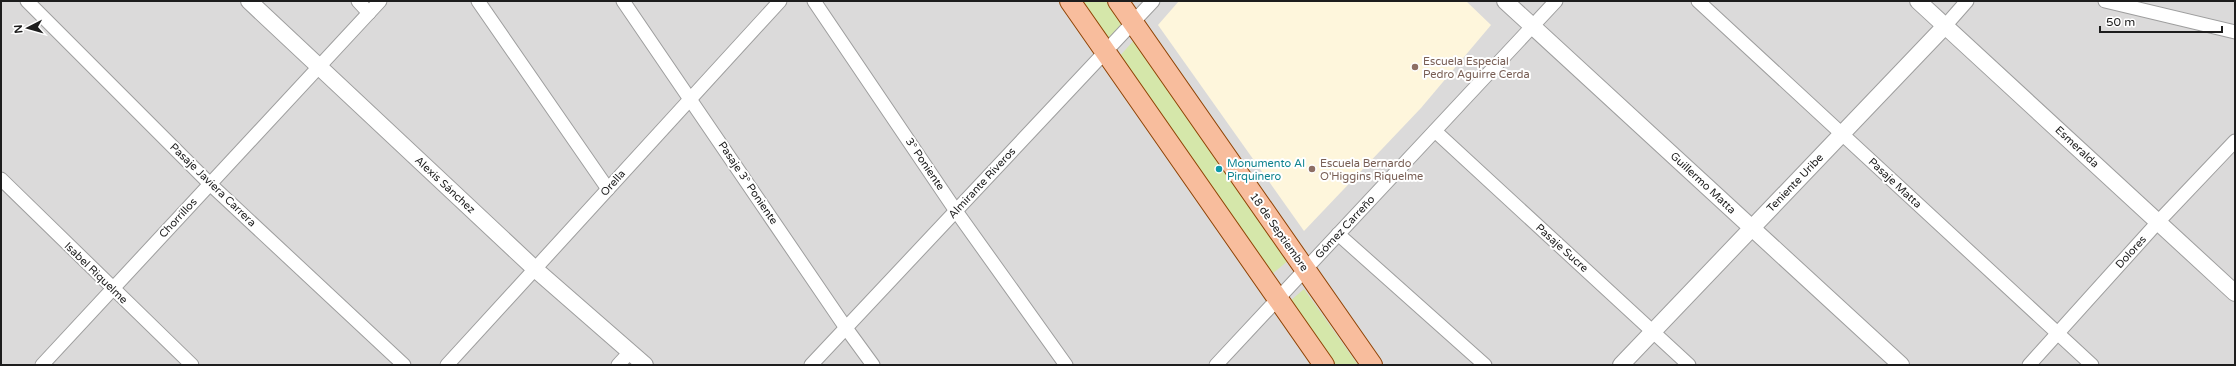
<svg xmlns="http://www.w3.org/2000/svg" width="2236" height="366" font-family="'Varela Round',sans-serif">
<rect width="100%" height="100%" fill="#eee8e3"/>
<rect fill="#dbdada" x="1" y="1" width="2234" height="364"/>
<path fill="#fef6dc" d="M 1179,1 L 1466,1 L 1491,25 L 1421,108 L 1304,231 L 1158,25 Z"/>
<g fill="#d5e7aa">
<path d="M 1081,1 L 1106,1 L 1125,27 L 1109,43 Z"/>
<path d="M 1135,39 L 1289,260 L 1272,274 L 1118,58 Z"/>
<path d="M 1304,289 L 1358,365 L 1334,365 L 1289,302 Z"/>
</g>
<g fill="none" stroke-linecap="round" stroke-linejoin="round">
<defs>
<g id="minor">
<path d="M 27,1 L 210,184 L 404,365"/>
<path d="M 358,1 L 369,13"/>
<path d="M 478,1 L 608,189"/>
<path d="M 623,1 L 846,328 L 873,365"/>
<path d="M 814,1 L 956,211 L 1066,365"/>
<path d="M 1698,1 L 2092,365"/>
<path d="M 2105,1 L 2235,32"/>
<path d="M 1945,26 L 1967,1"/>
<path d="M 1435,131 L 1689,365"/>
<path d="M 1,179 L 192,365"/>
<path d="M 1338,234 L 1485,365"/>
<path d="M 42,365 L 380,1"/>
<path d="M 447,365 L 780,1"/>
<path d="M 618,365 L 630,352"/>
<path d="M 811,365 L 1153,1"/>
<path d="M 1216,365 L 1556,1"/>
<path d="M 2029,365 L 2158,222 L 2235,141"/>
</g>
<g id="tertiary">
<path d="M 249,1 L 535,269 L 645,365"/>
<path d="M 1505,1 L 1901,365"/>
<path d="M 1918,1 L 2235,293"/>
<path d="M 1621,365 L 1945,26"/>
</g>
<g id="primary">
<path d="M 1070,1 L 1324,365"/>
<path d="M 1118,1 L 1372,365"/>
</g>
</defs>
<use href="#minor" stroke="#9e9e9e" stroke-width="15"/>
<use href="#tertiary" stroke="#9e9e9e" stroke-width="18"/>
<use href="#primary" stroke="#904405" stroke-width="22"/>
<use href="#minor" stroke="#fff" stroke-width="13"/>
<use href="#tertiary" stroke="#fff" stroke-width="16"/>
<use href="#primary" stroke="#f8bd9d" stroke-width="20"/>
</g>
<g fill="#8d6e63" stroke="#fff" stroke-width="1.5">
<circle cx="1415" cy="67" r="4"/>
<circle cx="1312" cy="169" r="4"/>
</g>
<circle fill="#0f9aa8" stroke="#fff" stroke-width="1.5" cx="1219" cy="169" r="4"/>
<g text-anchor="middle" dominant-baseline="central" stroke-width="4" stroke-linejoin="round" paint-order="stroke">
<g font-size="11" fill="#785e54" stroke="#fff" text-anchor="start">
<text x="1423" y="61">Escuela Especial<tspan x="1423" dy="13">Pedro Aguirre Cerda</tspan></text>
<text x="1320" y="163">Escuela Bernardo<tspan x="1320" dy="13">O'Higgins Riquelme</tspan></text>
</g>
<g font-size="11" fill="#1d1d1d" stroke="#fff">
<text transform="translate(2077 147) rotate(43)">Esmeralda</text>
<text transform="translate(925 164) rotate(56)">3° Poniente</text>
<text transform="translate(613 183) rotate(-48)">Orella</text>
<text transform="translate(748 183) rotate(56)">Pasaje 3° Poniente</text>
<text transform="translate(982 183) rotate(-47)">Almirante Riveros</text>
<text transform="translate(1703 183) rotate(43)">Guillermo Matta</text>
<text transform="translate(1795 183) rotate(-46)">Teniente Uribe</text>
<text transform="translate(1895 183) rotate(43)">Pasaje Matta</text>
<text transform="translate(213 185) rotate(44)">Pasaje Javiera Carrera</text>
<text transform="translate(445 185) rotate(43)">Alexis Sánchez</text>
<text transform="translate(178 218) rotate(-47)">Chorrillos</text>
<text transform="translate(1345 227) rotate(-47)">Gómez Carreño</text>
<text transform="translate(1279 232) rotate(55)">18 de Septiembre</text>
<text transform="translate(1562 248) rotate(42)">Pasaje Sucre</text>
<text transform="translate(2131 252) rotate(-48)">Dolores</text>
<text transform="translate(96 273) rotate(44)">Isabel Riquelme</text>
</g>
<g font-size="11" fill="#0d838f" stroke="#fff" text-anchor="start">
<text x="1227" y="163">Monumento Al<tspan x="1227" dy="13">Pirquinero</tspan></text>
</g>
</g>
<rect width="2236" height="366" fill="none" stroke="#1d1d1d" stroke-width="4"/>
<g transform="translate(28 28) rotate(264)" stroke="#ffffff" stroke-width="3" paint-order="stroke">
<path d="M0-3L7 15L0 10L-7 15Z" fill="#1d1d1d"/>
<text y="-6" font-size="11" font-weight="bold" text-anchor="middle" fill="#1d1d1d">N</text>
</g>
<path d="M2100 26v6h122v-6" fill="none" stroke="#1d1d1d" stroke-width="2"/>
<text x="2106" y="26" font-size="12" fill="#1d1d1d" stroke="#ffffff" stroke-width="3" paint-order="stroke">50 m</text>
</svg>
